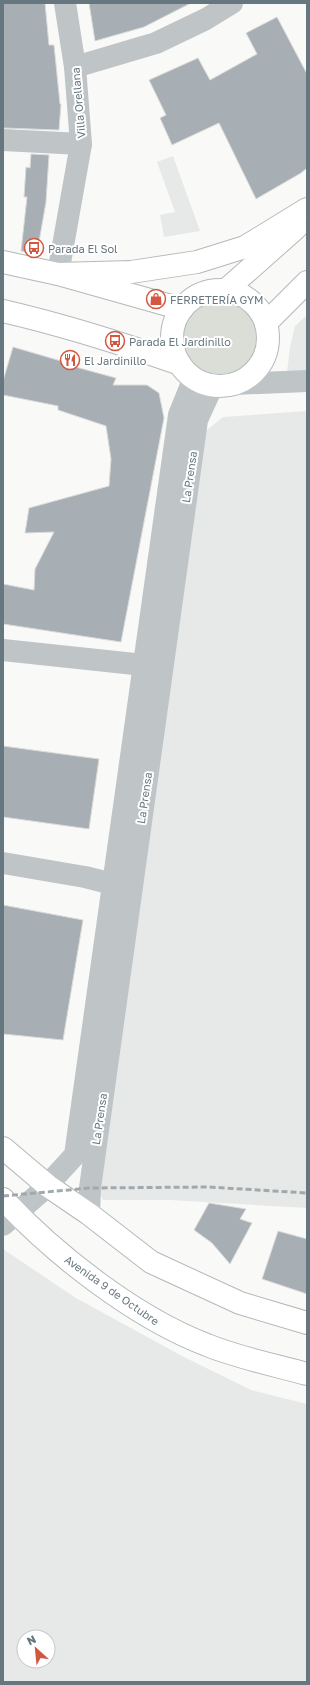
<svg xmlns="http://www.w3.org/2000/svg" width="310" height="1685" font-family="'Golos Text',sans-serif">
<rect width="100%" height="100%" fill="#f9f9f8"/>
<g fill="#e7e9e8" fill-rule="evenodd">
<path d="M 173,156 L 200,231 L 164,237 L 160,215 L 175,212 L 157,162 Z"/>
<path d="M 307,315 L 307,371 L 287,372 L 290,347 L 295,326 Z"/>
<path d="M 307,411 L 307,1208 L 170,1200 L 103,1200 L 94,1179 L 202,434 L 223,417 Z"/>
<path d="M 3,1249 L 76,1298 L 184,1357 L 251,1390 L 307,1404 L 307,1682 L 3,1682 ZM 24,1637 L 48,1637 L 48,1661 L 24,1661 Z"/>
</g>
<circle fill="#daded7" cx="219" cy="337" r="39"/>
<g fill="#a7afb4" stroke="#dbdbda">
<path d="M 3,3 L 45,3 L 49,45 L 54,45 L 60,104 L 61,104 L 59,130 L 3,128 Z"/>
<path d="M 89,3 L 191,3 L 144,27 L 95,41 Z"/>
<path d="M 277,17 L 307,74 L 307,168 L 301,173 L 256,199 L 219,123 L 172,145 L 160,118 L 166,115 L 149,80 L 198,58 L 210,80 L 257,54 L 246,33 Z"/>
<path d="M 31,154 L 49,155 L 46,202 L 37,253 L 21,251 L 27,197 L 24,197 L 26,167 L 30,168 Z"/>
<path d="M 13,347 L 61,361 L 61,363 L 116,378 L 113,385 L 147,385 L 159,393 L 164,418 L 121,642 L 3,624 L 3,584 L 34,590 L 35,569 L 54,532 L 25,533 L 29,508 L 109,486 L 111,459 L 106,426 L 58,410 L 58,406 L 3,395 L 3,381 Z"/>
<path d="M 3,746 L 99,759 L 89,829 L 3,817 Z"/>
<path d="M 3,905 L 83,920 L 63,1040 L 3,1034 Z"/>
<path d="M 209,1203 L 246,1209 L 240,1219 L 252,1223 L 230,1264 L 212,1243 L 194,1230 Z"/>
<path d="M 278,1231 L 307,1239 L 307,1294 L 262,1279 Z"/>
</g>
<g fill="none" stroke-linecap="round" stroke-linejoin="round">
<defs>
<g id="major">
<path d="M 3,262 L 58,274 L 182,309"/>
<path d="M 58,274 L 131,272 L 197,262 L 245,247 L 307,209"/>
<path d="M 226,290 L 296,228"/>
<circle cx="220" cy="338" r="48"/>
<path d="M 3,311 C 63,325 121,343 180,364"/>
<path d="M 266,323 L 307,282"/>
<path d="M 3,1148 L 48,1186 L 89,1214 L 151,1262 L 240,1303 L 307,1323"/>
<path d="M 3,1199 C 55,1255 136,1318 207,1345 C 239,1358 274,1365 307,1374"/>
</g>
</defs>
<use href="#major" stroke="#b3b9bb" stroke-width="24"/>
<g stroke="#bfc4c7" stroke-width="22">
<path d="M 75,67 L 156,43 L 206,19 L 232,3"/>
<path d="M 3,140 L 81,144"/>
<path d="M 58,274 L 81,144 L 75,67 L 65,3"/>
<path d="M 233,384 L 307,381"/>
<path d="M 3,650 L 144,665"/>
<path d="M 3,863 L 85,877 L 113,884"/>
<path d="M 89,1214 L 90,1188 L 197,420 L 213,385"/>
<path d="M 3,1225 L 42,1191 L 75,1155 L 179,415 L 194,378"/>
</g>
<use href="#major" stroke="#fff" stroke-width="22"/>
<path stroke="#a2a9ad" stroke-width="3" stroke-dasharray="6 3" stroke-linecap="butt" d="M 3,1196 L 90,1188 L 209,1187 L 307,1193"/>
</g>
<defs>
<symbol id="bus-ring" viewBox="-11 -11 22 22"><circle r="9.5" fill="#fff" stroke="#d25640" stroke-width="1.5"/><path d="M-5-6H5V4H4V6H2V4H-2V6H-4V4H-5ZM-3.5-4V0h7V-4ZM-3.5 1.2v1.5H-2V1.2ZM2 1.2v1.5H3.5V1.2Z" fill="#d25640"/></symbol>
<symbol id="shop-ring" viewBox="-11 -11 22 22"><circle r="9.5" fill="#fff" stroke="#d25640" stroke-width="1.5"/><path d="M-5-2.5h2.3a2.7 3.5 0 0 1 5.4 0H5L5.5 6h-11ZM-1.5-2.5h3a1.5 2.3 0 0 0-3 0Z" fill="#d25640"/></symbol>
<symbol id="restaurant-ring" viewBox="-11 -11 22 22"><circle r="9.5" fill="#fff" stroke="#d25640" stroke-width="1.5"/><path d="M-5-6h1v4h1v-4h1v4h1v-4h1v5L-1.5 .5V6h-2V.5L-5-1ZM5-6V6H3V1.5H1.5Q1.5-4 5-6Z" fill="#d25640"/></symbol>
</defs>
<g fill-rule="evenodd">
<use href="#bus-ring" x="23" y="237" width="22" height="22"/>
<use href="#shop-ring" x="145" y="288" width="22" height="22"/>
<use href="#bus-ring" x="104" y="330" width="22" height="22"/>
<use href="#restaurant-ring" x="59" y="349" width="22" height="22"/>
</g>
<g text-anchor="middle" dominant-baseline="central" stroke-width="4" stroke-linejoin="round" paint-order="stroke">
<g font-size="11" fill="#67777f" stroke="#fff">
<text transform="translate(78 103) rotate(-95)">Villa Orellana</text>
<text transform="translate(189 477) rotate(-82)">La Prensa</text>
<text transform="translate(144 798) rotate(-82)">La Prensa</text>
<text transform="translate(99 1119) rotate(-82)">La Prensa</text>
<text transform="translate(112 1290) rotate(35)">Avenida 9 de Octubre</text>
</g>
<g font-size="11" fill="#67777f" stroke="#fff" text-anchor="start">
<text x="48" y="248">Parada El Sol</text>
<text x="170" y="299">FERRETERÍA GYM</text>
<text x="129" y="341">Parada El Jardinillo</text>
<text x="84" y="360">El Jardinillo</text>
</g>
</g>
<rect width="310" height="1685" fill="none" stroke="#67777f" stroke-width="8"/>
<g transform="translate(36 1649) rotate(333)"><circle r="19" fill="#ffffff" stroke="#c2c9cc"/>
<path d="M0-3L7 15L0 10L-7 15Z" fill="#d25640"/>
<text y="-6" font-size="11" font-weight="bold" text-anchor="middle" fill="#67777f">N</text>
</g>
</svg>
